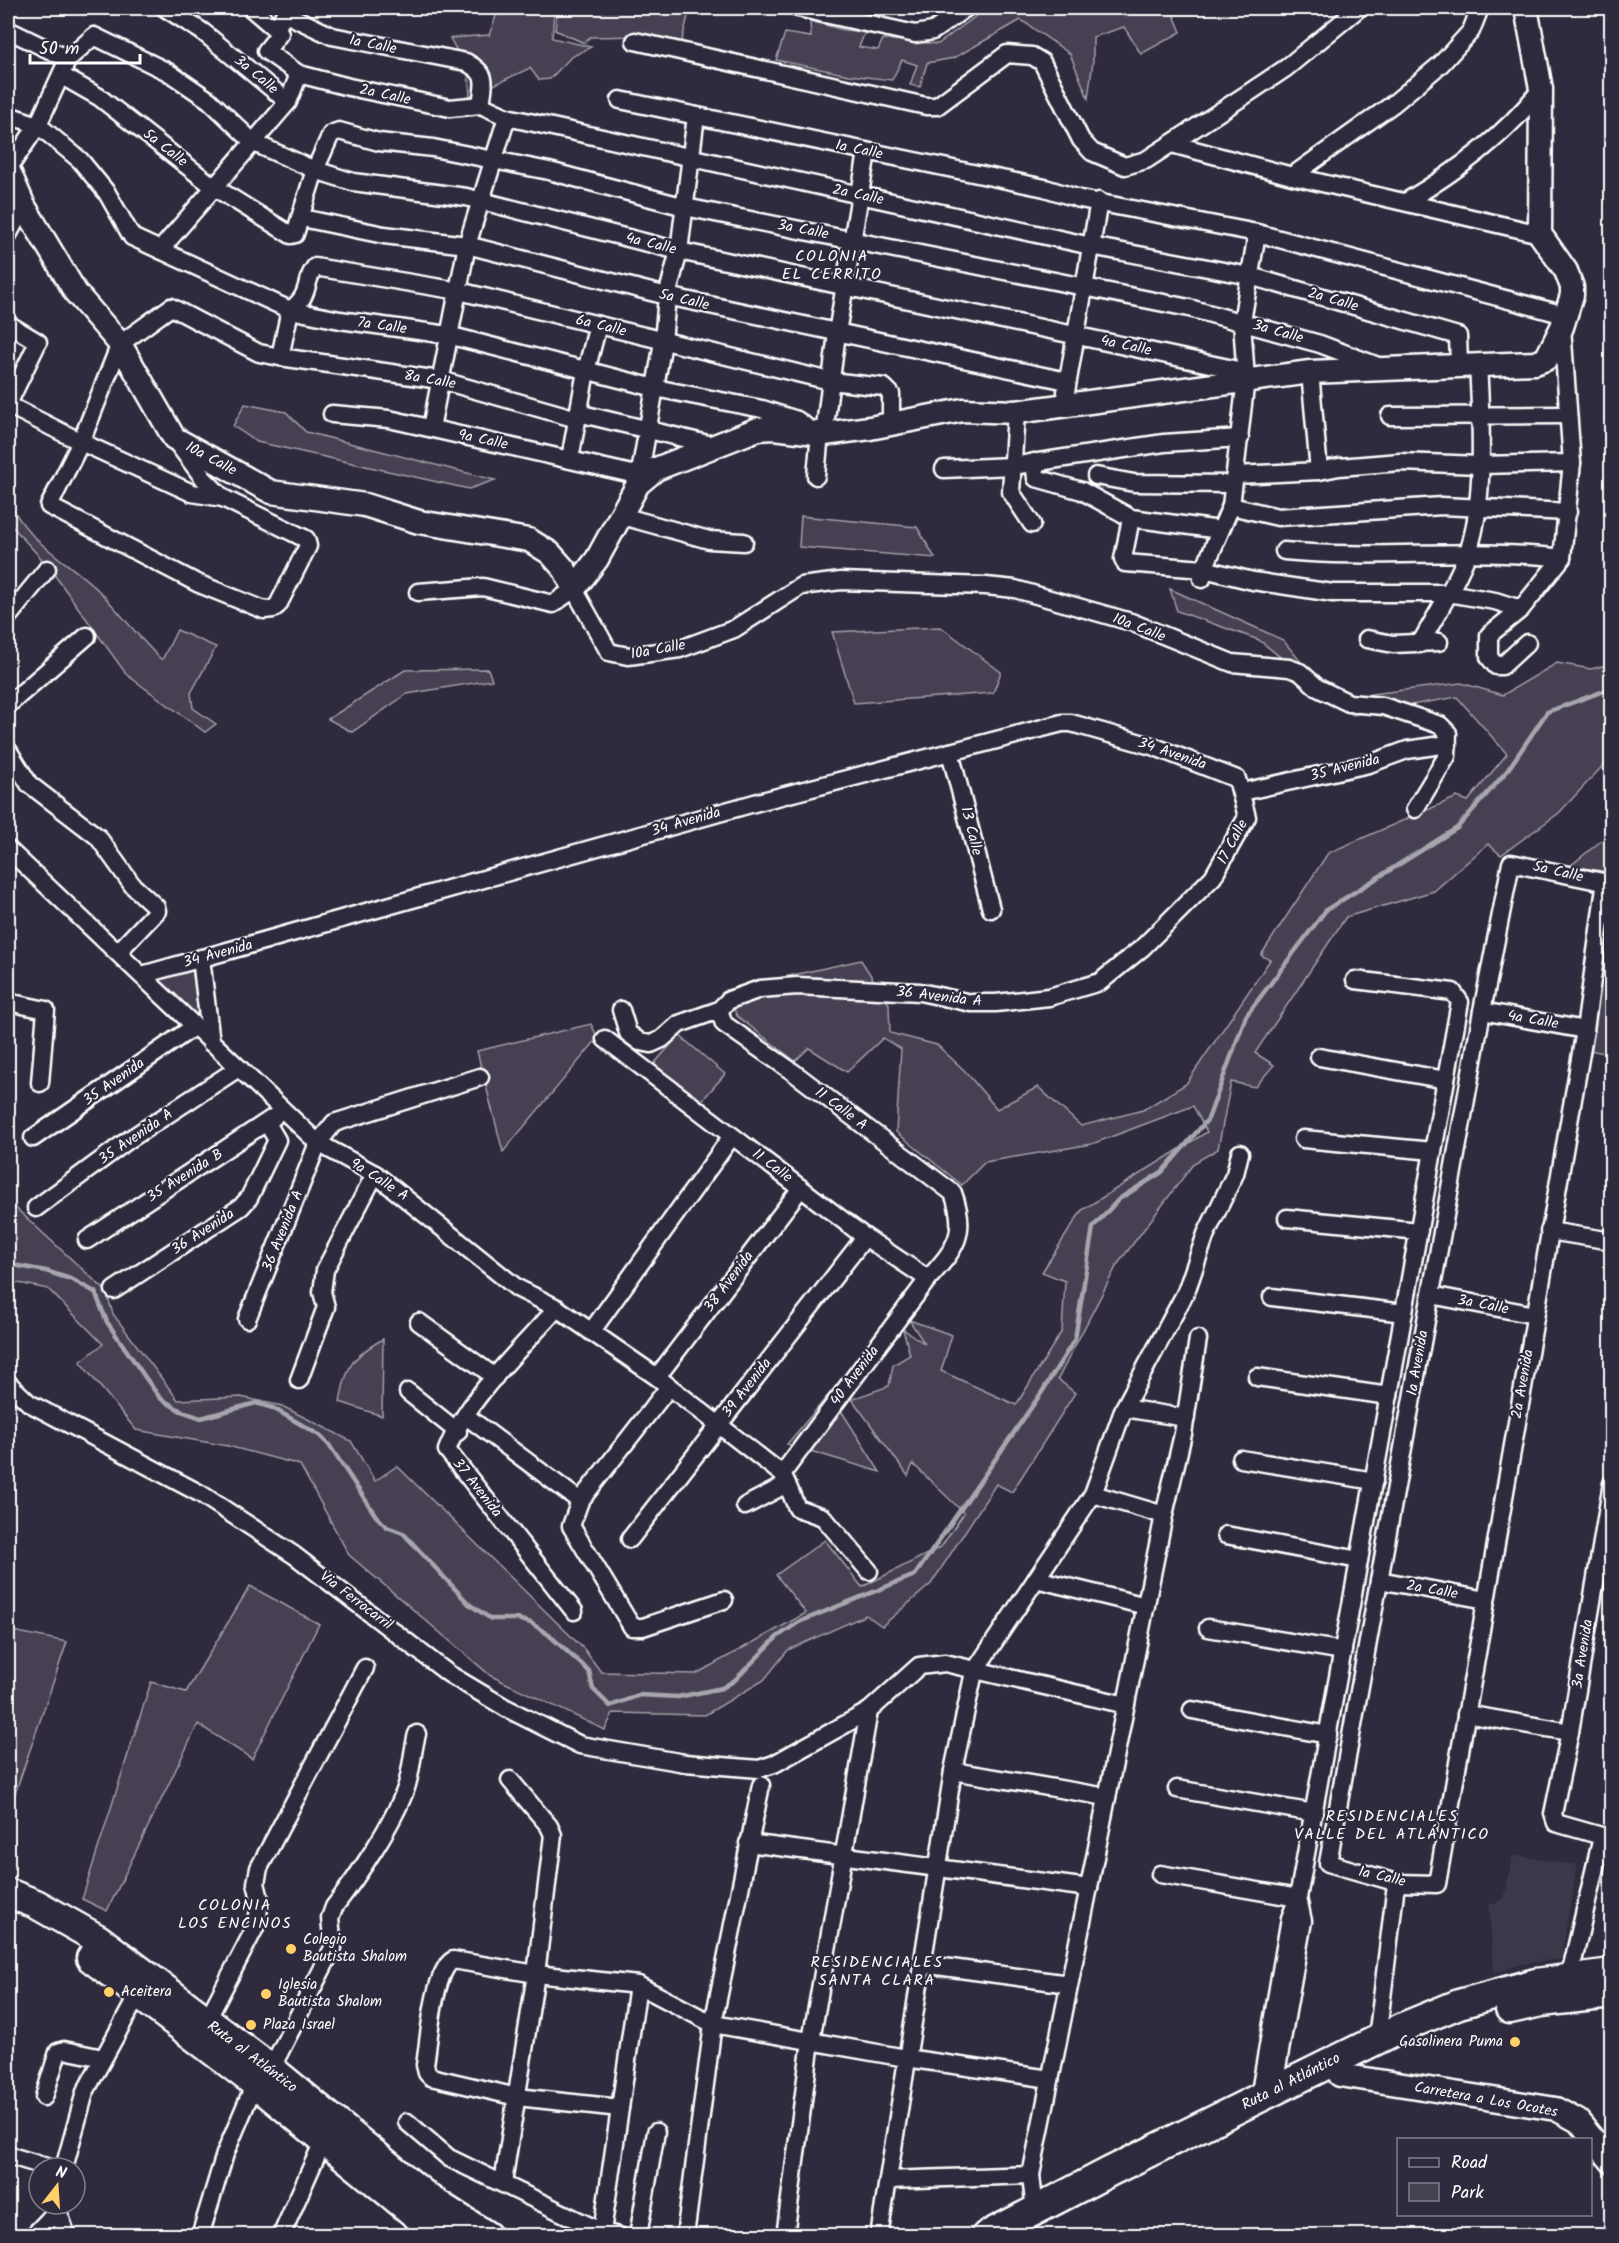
<svg xmlns="http://www.w3.org/2000/svg" width="1619" height="2243" font-family="Kalam,sans-serif">
<rect width="100%" height="100%" fill="#2f2a3d"/>
<filter id="ink" filterUnits="userSpaceOnUse"><feTurbulence type="fractalNoise" baseFrequency=".0167" numOctaves="2"/><feDisplacementMap in="SourceGraphic" scale="12" xChannelSelector="R" yChannelSelector="G"/><feConvolveMatrix kernelMatrix="1 2 1 2 8 2 1 2 1" color-interpolation-filters="sRGB"/></filter>
<g filter="url(#ink)">
<path fill="#3c3749" d="M 1513,1855 L 1577,1865 L 1561,1959 L 1522,1964 L 1494,1973 L 1489,1905 L 1504,1899 Z"/>
<g fill="#464152" stroke="#a2a0a8" stroke-width="1.5">
<path d="M 499,8 L 551,8 L 554,13 L 552,38 L 591,47 L 571,57 L 550,79 L 539,80 L 530,68 L 470,96 L 468,72 L 450,38 L 489,35 Z"/>
<path d="M 555,8 L 690,8 L 681,44 L 642,36 L 590,37 L 584,43 L 555,30 L 557,14 Z"/>
<path d="M 987,8 L 1171,8 L 1181,32 L 1141,54 L 1124,27 L 1093,37 L 1093,61 L 1088,98 L 1070,54 L 1021,20 L 954,58 L 927,63 L 920,87 L 910,85 L 917,65 L 902,60 L 892,80 L 849,75 L 776,60 L 785,33 L 811,37 L 810,21 L 844,30 L 865,32 L 859,47 L 878,50 L 883,39 L 938,44 Z"/>
<path d="M 245,404 L 286,412 L 306,432 L 495,480 L 469,489 L 257,442 L 233,426 Z"/>
<path d="M 8,497 C 24,542 68,560 100,592 C 122,614 139,639 162,660 L 177,630 L 216,647 L 191,693 L 193,708 L 216,724 L 205,732 L 127,675 L 48,566 L 8,522 Z"/>
<path d="M 801,516 L 917,527 L 935,558 L 799,547 Z"/>
<path d="M 1170,589 L 1283,640 L 1310,673 L 1355,696 L 1461,683 L 1503,695 L 1557,663 L 1591,669 L 1611,664 L 1611,757 L 1559,813 L 1501,855 L 1488,844 L 1434,891 L 1346,917 L 1255,1053 L 1274,1065 L 1255,1087 L 1231,1082 L 1218,1149 L 1194,1163 L 1117,1265 L 1058,1379 L 1075,1393 L 1012,1492 L 996,1484 L 931,1584 L 882,1626 L 866,1615 L 788,1650 L 764,1680 L 705,1715 L 613,1713 L 605,1730 L 491,1676 L 349,1555 L 300,1465 L 228,1446 L 136,1430 L 80,1362 L 103,1344 L 48,1289 L 8,1281 L 8,1201 L 106,1291 L 113,1314 L 178,1400 L 241,1397 L 282,1406 L 351,1441 L 375,1481 L 397,1466 L 584,1649 L 601,1672 L 696,1674 L 806,1613 L 776,1575 L 825,1540 L 862,1587 L 941,1547 L 964,1513 L 913,1464 L 908,1476 L 852,1399 L 889,1386 L 893,1365 L 910,1355 L 903,1329 L 925,1344 L 909,1320 L 952,1335 L 941,1371 L 1016,1405 L 1062,1331 L 1065,1281 L 1042,1272 L 1082,1210 L 1207,1132 L 1193,1106 L 1092,1144 L 985,1162 L 962,1185 L 896,1132 L 901,1049 L 883,1038 L 847,1072 L 809,1048 L 795,1061 L 737,1016 L 725,990 L 861,960 L 889,1004 L 890,1033 L 937,1045 L 965,1071 L 997,1109 L 1038,1087 L 1081,1126 L 1143,1110 L 1186,1084 L 1270,960 L 1261,955 L 1328,853 L 1457,797 L 1468,801 L 1507,754 L 1457,697 L 1353,715 L 1259,640 L 1177,611 Z"/>
<path d="M 941,627 L 1001,672 L 993,693 L 854,703 L 832,632 Z"/>
<path d="M 488,669 L 492,680 L 407,694 L 352,732 L 328,719 L 405,670 Z"/>
<path d="M 1611,833 L 1612,1011 L 1605,1053 L 1589,1050 L 1609,872 L 1570,866 Z"/>
<path d="M 192,967 L 198,1013 L 189,1016 L 153,979 Z"/>
<path d="M 591,1024 L 598,1038 L 503,1152 L 477,1051 Z"/>
<path d="M 679,1035 L 725,1074 L 700,1103 L 654,1064 Z"/>
<path d="M 383,1339 L 382,1416 L 340,1402 C 346,1367 351,1357 383,1339 Z"/>
<path d="M 830,1393 L 880,1472 L 787,1444 Z"/>
<path d="M 250,1586 L 319,1624 L 252,1759 L 198,1724 L 107,1911 L 82,1899 L 151,1682 L 186,1692 Z"/>
<path d="M 8,1630 L 67,1642 L 8,1814 Z"/>
</g>
<g fill="none" stroke-linecap="round" stroke-linejoin="round">
<path stroke="#a7a6ad" stroke-width="4.5" d="M 8,1264 L 46,1271 L 73,1280 L 95,1292 L 107,1322 L 147,1380 L 160,1398 L 181,1411 L 201,1418 L 256,1403 L 273,1408 L 319,1435 L 329,1445 L 376,1516 L 387,1527 L 403,1533 L 469,1604 L 491,1619 L 517,1619 L 531,1623 L 549,1635 L 589,1671 L 593,1689 L 610,1706 L 640,1695 L 678,1697 L 722,1688 L 735,1680 L 777,1637 L 799,1622 L 915,1575 L 1042,1392 L 1075,1339 L 1093,1227 L 1119,1199 L 1162,1172 L 1208,1119 L 1246,1016 L 1326,910 L 1457,828 L 1507,771 L 1547,712 L 1612,688"/>
<defs>
<g id="street">
<path d="M 165,8 L 203,32 L 288,102"/>
<path d="M 251,8 L 280,33 L 266,51 L 299,74 L 349,87 L 450,108 L 481,105 L 507,117 L 1091,246 L 1250,276 L 1458,336 L 1459,364"/>
<path d="M 798,8 L 915,34 L 933,31 L 966,8"/>
<path d="M 276,29 L 284,15 L 288,15 L 332,36 L 466,62 C 489,75 484,81 481,105"/>
<path d="M 8,30 L 68,59"/>
<path d="M 635,41 L 926,106 L 937,106 L 1007,54 L 1032,56 L 1042,62 L 1081,140 L 1092,152 L 1125,166 L 1146,160 L 1250,92 L 1286,68 L 1359,8"/>
<path d="M 62,76 L 99,97 L 214,187 L 291,235 L 295,234 L 315,170 L 331,134 L 339,131 L 379,142 L 433,148 L 549,171 L 685,207 L 1189,308 L 1320,344 L 1378,366"/>
<path d="M 620,100 L 1045,188 L 1080,199 L 1257,233 L 1565,315"/>
<path d="M 8,115 L 38,125 L 80,160 L 107,193 L 132,237 L 290,310 L 340,320 L 448,335 L 655,388 L 762,409 L 797,420 L 809,429"/>
<path d="M 1172,144 L 1292,176 L 1540,234"/>
<path d="M 8,169 L 38,125 L 68,59 L 94,36 L 168,72 L 209,100 L 254,143 L 315,170 L 353,182 L 466,197 L 679,251 L 1233,369 L 1246,379"/>
<path d="M 1292,176 L 1393,104 L 1441,64 L 1471,31 L 1480,8"/>
<path d="M 1407,201 C 1457,171 1505,136 1541,89"/>
<path d="M 302,218 L 384,235 L 467,245 L 667,296 L 1067,381"/>
<path d="M 8,235 L 24,206"/>
<path d="M 160,250 L 288,102 L 299,74"/>
<path d="M 8,324 L 38,342 L 8,404"/>
<path d="M 280,357 L 440,380 L 577,419"/>
<path d="M 1310,372 L 1319,471"/>
<path d="M 1066,392 L 1099,201"/>
<path d="M 8,405 L 81,442 L 192,493 L 223,498"/>
<path d="M 1016,412 L 1011,492 L 1032,524"/>
<path d="M 578,413 L 716,446"/>
<path d="M 332,414 L 389,419 L 632,474"/>
<path d="M 1390,416 L 1568,415"/>
<path d="M 431,428 L 467,245 L 507,117"/>
<path d="M 824,434 L 837,333 L 867,152"/>
<path d="M 177,443 L 204,479 L 223,498 L 306,539 L 308,546 L 278,605 L 273,609 L 264,610 L 197,583 L 49,506 L 81,442 L 120,344 L 171,307 L 259,353 L 280,357 L 290,310 C 312,294 303,283 315,267 L 459,291 L 830,381 L 884,387 L 891,394 L 891,423"/>
<path d="M 570,459 L 586,371 L 598,325"/>
<path d="M 1034,462 L 1036,478 L 1082,491 L 1131,518 L 1220,530"/>
<path d="M 944,469 L 1012,466 L 1164,443 L 1240,438"/>
<path d="M 1235,475 L 1319,471 L 1339,467 L 1400,462 L 1480,465 L 1572,463"/>
<path d="M 816,476 L 820,433"/>
<path d="M 1096,476 L 1134,483 L 1233,484"/>
<path d="M 638,484 L 663,342 L 667,296 L 679,251 L 696,116"/>
<path d="M 1231,506 L 1278,517 L 1442,506 L 1568,512"/>
<path d="M 622,516 L 709,540 L 744,542"/>
<path d="M 1131,518 L 1123,559 L 1125,563 L 1204,569 L 1253,581 L 1333,593 L 1448,593 L 1495,601 L 1521,609"/>
<path d="M 1284,551 C 1377,560 1470,547 1562,558"/>
<path d="M 1202,579 L 1204,569 L 1231,506 L 1246,379 L 1242,322 L 1257,233"/>
<path d="M 418,592 L 483,587 L 553,604 L 574,589 L 609,652 L 628,656 L 680,649 L 734,629 L 801,586 L 841,581 L 986,586 L 1015,589 L 1131,622 L 1232,663 L 1289,668 L 1300,672 L 1318,688 L 1349,703 L 1383,706 L 1440,725 L 1448,733 L 1447,756 L 1415,809"/>
<path d="M 8,617 L 47,569"/>
<path d="M 1367,639 L 1393,644 L 1439,642"/>
<path d="M 1527,643 L 1502,666 L 1496,666 L 1489,657 L 1489,635 L 1521,609 L 1562,558 L 1572,463 L 1562,327"/>
<path d="M 1420,644 C 1436,615 1455,586 1467,555 C 1486,505 1481,417 1478,364"/>
<path d="M 8,705 L 87,636"/>
<path d="M 8,750 L 29,784 L 98,837 L 133,886 L 156,907 L 157,911 L 118,952"/>
<path d="M 950,752 L 991,909"/>
<path d="M 1242,792 L 1369,764 L 1407,750 L 1448,744"/>
<path d="M 8,849 L 318,1143 L 375,1174 L 517,1288 L 557,1308 L 657,1377 L 782,1474"/>
<path d="M 1511,863 L 1603,882 L 1605,887 L 1585,1030 L 1437,1884 L 1398,1883 L 1328,1863 L 1482,1011 Z"/>
<path d="M 201,958 L 211,1043"/>
<path d="M 142,975 L 758,802 L 1062,723 L 1071,723 L 1155,747 L 1237,779 L 1247,817 L 1213,877 L 1142,948 L 1100,982 L 1049,997 L 996,1003 L 971,1003 L 920,992 L 797,986 L 760,989 L 729,1000 L 719,1010 L 679,1024 L 662,1039 L 651,1044 L 640,1042 L 628,1033 L 621,1010"/>
<path d="M 8,1002 L 46,1010 L 40,1083"/>
<path d="M 1482,1011 L 1585,1030"/>
<path d="M 605,1039 L 865,1237 L 928,1279 C 956,1248 968,1233 953,1193 L 793,1072 L 724,1024 L 719,1010"/>
<path d="M 1319,1057 L 1446,1080"/>
<path d="M 33,1138 L 195,1026"/>
<path d="M 1303,1139 L 1433,1151"/>
<path d="M 36,1208 L 127,1141 L 237,1069"/>
<path d="M 1287,1218 L 1419,1231"/>
<path d="M 1549,1231 L 1612,1241"/>
<path d="M 87,1240 L 274,1117"/>
<path d="M 114,1290 L 241,1207 L 249,1198 L 277,1140 L 267,1123"/>
<path d="M 1431,1295 L 1535,1315"/>
<path d="M 1272,1297 L 1404,1313"/>
<path d="M 557,1308 C 520,1350 467,1398 447,1450 L 574,1611"/>
<path d="M 247,1319 L 318,1143 L 334,1123 L 480,1077"/>
<path d="M 419,1322 L 495,1377"/>
<path d="M 591,1332 L 732,1136"/>
<path d="M 657,1377 L 801,1188"/>
<path d="M 1257,1377 L 1389,1396"/>
<path d="M 299,1380 L 326,1307 L 322,1292 L 325,1270 L 375,1174"/>
<path d="M 8,1383 L 29,1403 L 201,1494 L 294,1555 L 449,1674 L 506,1708 L 580,1745 L 685,1763 L 759,1769 L 774,1764 L 869,1711 L 919,1666 L 945,1663 L 1126,1705"/>
<path d="M 669,1387 L 580,1501 L 571,1526 L 632,1627 L 643,1627 L 724,1600"/>
<path d="M 408,1392 L 458,1432"/>
<path d="M 1124,1408 L 1186,1418"/>
<path d="M 466,1416 L 580,1501"/>
<path d="M 1241,1459 L 1374,1481"/>
<path d="M 782,1474 L 928,1279"/>
<path d="M 1612,1483 L 1570,1732 L 1553,1814 L 1556,1823 L 1612,1839"/>
<path d="M 787,1484 L 797,1508 L 823,1517 L 869,1571"/>
<path d="M 1093,1494 L 1164,1515"/>
<path d="M 745,1506 L 787,1484 L 783,1475"/>
<path d="M 1226,1535 L 1359,1560"/>
<path d="M 630,1539 L 865,1237"/>
<path d="M 1036,1579 L 1146,1606"/>
<path d="M 1379,1580 L 1486,1600"/>
<path d="M 1208,1628 L 1343,1651"/>
<path d="M 1192,1710 L 1328,1735"/>
<path d="M 1466,1714 L 1570,1732"/>
<path d="M 953,1771 L 1107,1797"/>
<path d="M 1177,1789 L 1314,1813"/>
<path d="M 748,1843 L 1089,1888"/>
<path d="M 1160,1874 L 1298,1898"/>
<path d="M 922,1964 L 1069,1984"/>
<path d="M 1565,1978 L 1572,1966 L 1602,1837"/>
<path d="M 206,2022 L 257,1924 L 260,1899 L 256,1883 L 259,1868 L 365,1668"/>
<path d="M 1377,2039 L 1395,1892 L 1398,1883"/>
<path d="M 271,2069 L 333,1948 L 330,1918 L 334,1907 C 358,1876 393,1824 406,1788 C 412,1770 412,1752 417,1734"/>
<path d="M 1273,2091 L 1303,1921 L 1298,1898"/>
<path d="M 44,2097 L 58,2052 L 64,2050 L 103,2058"/>
<path d="M 1259,2098 L 1290,1918 L 1298,1898 L 1460,1002 L 1453,992 L 1355,980"/>
<path d="M 620,2108 L 517,2097 L 431,2077 L 427,2073 L 425,2065 C 429,2041 433,1972 453,1960 L 536,1974 L 638,1985 L 713,2024 L 906,2058 L 1050,2079"/>
<path d="M 407,2122 L 449,2158 L 602,2232 L 619,2236"/>
<path d="M 8,2155 L 50,2168"/>
<path d="M 64,2168 L 85,2092 L 138,1995"/>
<path d="M 888,2180 L 1031,2175"/>
<path d="M 503,2183 L 536,1974 L 553,1835 L 549,1826 L 510,1780"/>
<path d="M 57,2208 L 67,2236"/>
<path d="M 1035,2211 L 1031,2175 L 1164,1515 L 1183,1434 L 1198,1339"/>
<path d="M 602,2232 L 638,1985"/>
<path d="M 33,2236 L 52,2216 L 58,2204"/>
<path d="M 200,2236 L 225,2154 L 255,2083"/>
<path d="M 281,2236 L 324,2139"/>
<path d="M 638,2236 L 656,2132"/>
<path d="M 685,2236 L 713,2024 L 761,1785"/>
<path d="M 785,2236 L 811,2041 L 869,1711"/>
<path d="M 879,2236 L 953,1771 L 974,1672 L 1093,1494 L 1124,1408 L 1186,1292 L 1206,1234 L 1235,1174 L 1240,1153"/>
</g>
<g id="secondary">
<path d="M 8,169 L 24,206 L 76,293 L 120,344 L 174,438 L 271,492 L 365,505 L 419,522 L 529,540 L 550,553 L 565,570 L 574,589 L 597,559 L 638,484 L 656,469 L 758,429 L 774,428 L 824,434 L 870,428 L 963,410 L 1016,412 L 1310,372 L 1535,363 L 1546,359 L 1562,327 L 1572,295 L 1572,287 L 1566,271 L 1540,234 L 1541,89 L 1526,8"/>
<path d="M 1340,2075 L 1556,2109 L 1578,2121 L 1612,2162"/>
</g>
<g id="highway">
<path d="M 8,1893 L 36,1904 L 98,1939 L 271,2069 L 429,2199 L 487,2236"/>
<path d="M 91,1958 L 255,2083 L 421,2219 L 449,2236"/>
<path d="M 1510,2009 L 1541,2002 L 1612,1994"/>
<path d="M 986,2236 L 1109,2172 L 1403,2027 L 1459,2004 L 1536,1983 L 1612,1973"/>
</g>
</defs>
<use href="#street" stroke="#fff" stroke-width="21"/>
<use href="#secondary" stroke="#fff" stroke-width="27"/>
<use href="#highway" stroke="#fff" stroke-width="33"/>
<use href="#street" stroke="#2f2a3d" stroke-width="16"/>
<use href="#secondary" stroke="#2f2a3d" stroke-width="22"/>
<use href="#highway" stroke="#2f2a3d" stroke-width="28"/>
</g>
</g>
<g fill="#ffd166" stroke="#2f2a3d" stroke-width="2">
<circle cx="291" cy="1949" r="6"/>
<circle cx="109" cy="1992" r="6"/>
<circle cx="266" cy="1994" r="6"/>
<circle cx="251" cy="2025" r="6"/>
<circle cx="1515" cy="2042" r="6"/>
</g>
<g text-anchor="middle" dominant-baseline="central" stroke-width="4.5" stroke-linejoin="round" paint-order="stroke">
<g font-size="15" fill="#fff" stroke="#2f2a3d">
<text transform="translate(373 45) rotate(11)">1a Calle</text>
<text transform="translate(256 75) rotate(40)">3a Calle</text>
<text transform="translate(385 95) rotate(12)">2a Calle</text>
<text transform="translate(165 148) rotate(38)">5a Calle</text>
<text transform="translate(859 150) rotate(12)">1a Calle</text>
<text transform="translate(858 195) rotate(12)">2a Calle</text>
<text transform="translate(803 230) rotate(11)">3a Calle</text>
<text transform="translate(651 244) rotate(14)">4a Calle</text>
<text transform="translate(684 300) rotate(13)">5a Calle</text>
<text transform="translate(1333 300) rotate(16)">2a Calle</text>
<text transform="translate(382 326) rotate(8)">7a Calle</text>
<text transform="translate(601 326) rotate(14)">6a Calle</text>
<text transform="translate(1278 332) rotate(16)">3a Calle</text>
<text transform="translate(1126 346) rotate(12)">4a Calle</text>
<text transform="translate(430 380) rotate(10)">8a Calle</text>
<text transform="translate(483 440) rotate(12)">9a Calle</text>
<text transform="translate(211 459) rotate(28)">10a Calle</text>
<text transform="translate(1139 628) rotate(21)">10a Calle</text>
<text transform="translate(658 650) rotate(-10)">10a Calle</text>
<text transform="translate(1172 754) rotate(19)">34 Avenida</text>
<text transform="translate(1345 768) rotate(-14)">35 Avenida</text>
<text transform="translate(686 822) rotate(-16)">34 Avenida</text>
<text transform="translate(971 831) rotate(76)">13 Calle</text>
<text transform="translate(1233 842) rotate(-62)">17 Calle</text>
<text transform="translate(1558 872) rotate(13)">5a Calle</text>
<text transform="translate(218 954) rotate(-15)">34 Avenida</text>
<text transform="translate(939 997) rotate(7)">36 Avenida A</text>
<text transform="translate(1533 1020) rotate(10)">4a Calle</text>
<text transform="translate(114 1082) rotate(-35)">35 Avenida</text>
<text transform="translate(841 1109) rotate(37)">11 Calle A</text>
<text transform="translate(136 1137) rotate(-34)">35 Avenida A</text>
<text transform="translate(772 1166) rotate(37)">11 Calle</text>
<text transform="translate(185 1176) rotate(-32)">35 Avenida B</text>
<text transform="translate(379 1180) rotate(33)">9a Calle A</text>
<text transform="translate(283 1231) rotate(-68)">36 Avenida A</text>
<text transform="translate(203 1232) rotate(-33)">36 Avenida</text>
<text transform="translate(729 1282) rotate(-53)">38 Avenida</text>
<text transform="translate(1483 1305) rotate(11)">3a Calle</text>
<text transform="translate(1418 1363) rotate(-80)">1a Avenida</text>
<text transform="translate(855 1376) rotate(-53)">40 Avenida</text>
<text transform="translate(1523 1384) rotate(-80)">2a Avenida</text>
<text transform="translate(747 1388) rotate(-52)">39 Avenida</text>
<text transform="translate(477 1488) rotate(52)">37 Avenida</text>
<text transform="translate(1432 1590) rotate(10)">2a Calle</text>
<text transform="translate(356 1601) rotate(37)">Via Ferrocarril</text>
<text transform="translate(1583 1654) rotate(-81)">3a Avenida</text>
<text transform="translate(1382 1877) rotate(13)">1a Calle</text>
<text transform="translate(252 2057) rotate(37)">Ruta al Atlántico</text>
<text transform="translate(1291 2082) rotate(-27)">Ruta al Atlántico</text>
<text transform="translate(1486 2100) rotate(10)">Carretera a Los Ocotes</text>
</g>
<g font-size="15" fill="#fff" stroke="#2f2a3d" text-anchor="start">
<text x="303" y="1940">Colegio<tspan x="303" dy="17">Bautista Shalom</tspan></text>
<text x="278" y="1985">Iglesia<tspan x="278" dy="17">Bautista Shalom</tspan></text>
<text x="121" y="1992">Aceitera</text>
<text x="263" y="2025">Plaza Israel</text>
<text x="1503" y="2042" text-anchor="end">Gasolinera Puma</text>
</g>
<g font-size="16" letter-spacing="1.5" fill="#fff" stroke="#2f2a3d">
<text x="832" y="256">COLONIA<tspan x="832" dy="18">EL CERRITO</tspan></text>
<text x="1392" y="1816">RESIDENCIALES<tspan x="1392" dy="18">VALLE DEL ATLÁNTICO</tspan></text>
<text x="235" y="1905">COLONIA<tspan x="235" dy="18">LOS ENCINOS</tspan></text>
<text x="877" y="1962">RESIDENCIALES<tspan x="877" dy="18">SANTA CLARA</tspan></text>
</g>
</g>
<rect width="1619" height="2243" fill="none" stroke="#2f2a3d" stroke-width="30"/>
<rect x="15" y="15" width="1589" height="2213" fill="none" stroke="#fff" stroke-width="2" filter="url(#ink)"/>
<rect x="1397" y="2138" width="195" height="78" fill="#2f2a3d" stroke="#827f8b" stroke-width="1.5"/>
<rect x="1409" y="2158" width="30" height="9" fill="#2f2a3d" stroke="#827f8b" stroke-width="1.5"/>
<text x="1451" y="2168" font-size="18" fill="#ffffff">Road</text>
<rect x="1409" y="2183" width="30" height="18" fill="#464152" stroke="#827f8b" stroke-width="1.5"/>
<text x="1451" y="2198" font-size="18" fill="#ffffff">Park</text>
<g transform="translate(57 2186) rotate(17)"><circle r="28" fill="#2f2a3d" stroke="#827f8b" stroke-width="1.5"/>
<path d="M0-4.5L10 22L0 15L-10 22Z" fill="#ffd166"/>
<text y="-9" font-size="16" font-weight="bold" text-anchor="middle" fill="#ffffff">N</text>
</g>
<path d="M30 54v9h110v-9" fill="none" stroke="#ffffff" stroke-width="3"/>
<text x="39" y="54" font-size="18" fill="#ffffff" stroke="#2f2a3d" stroke-width="4.5" paint-order="stroke">50 m</text>
</svg>
